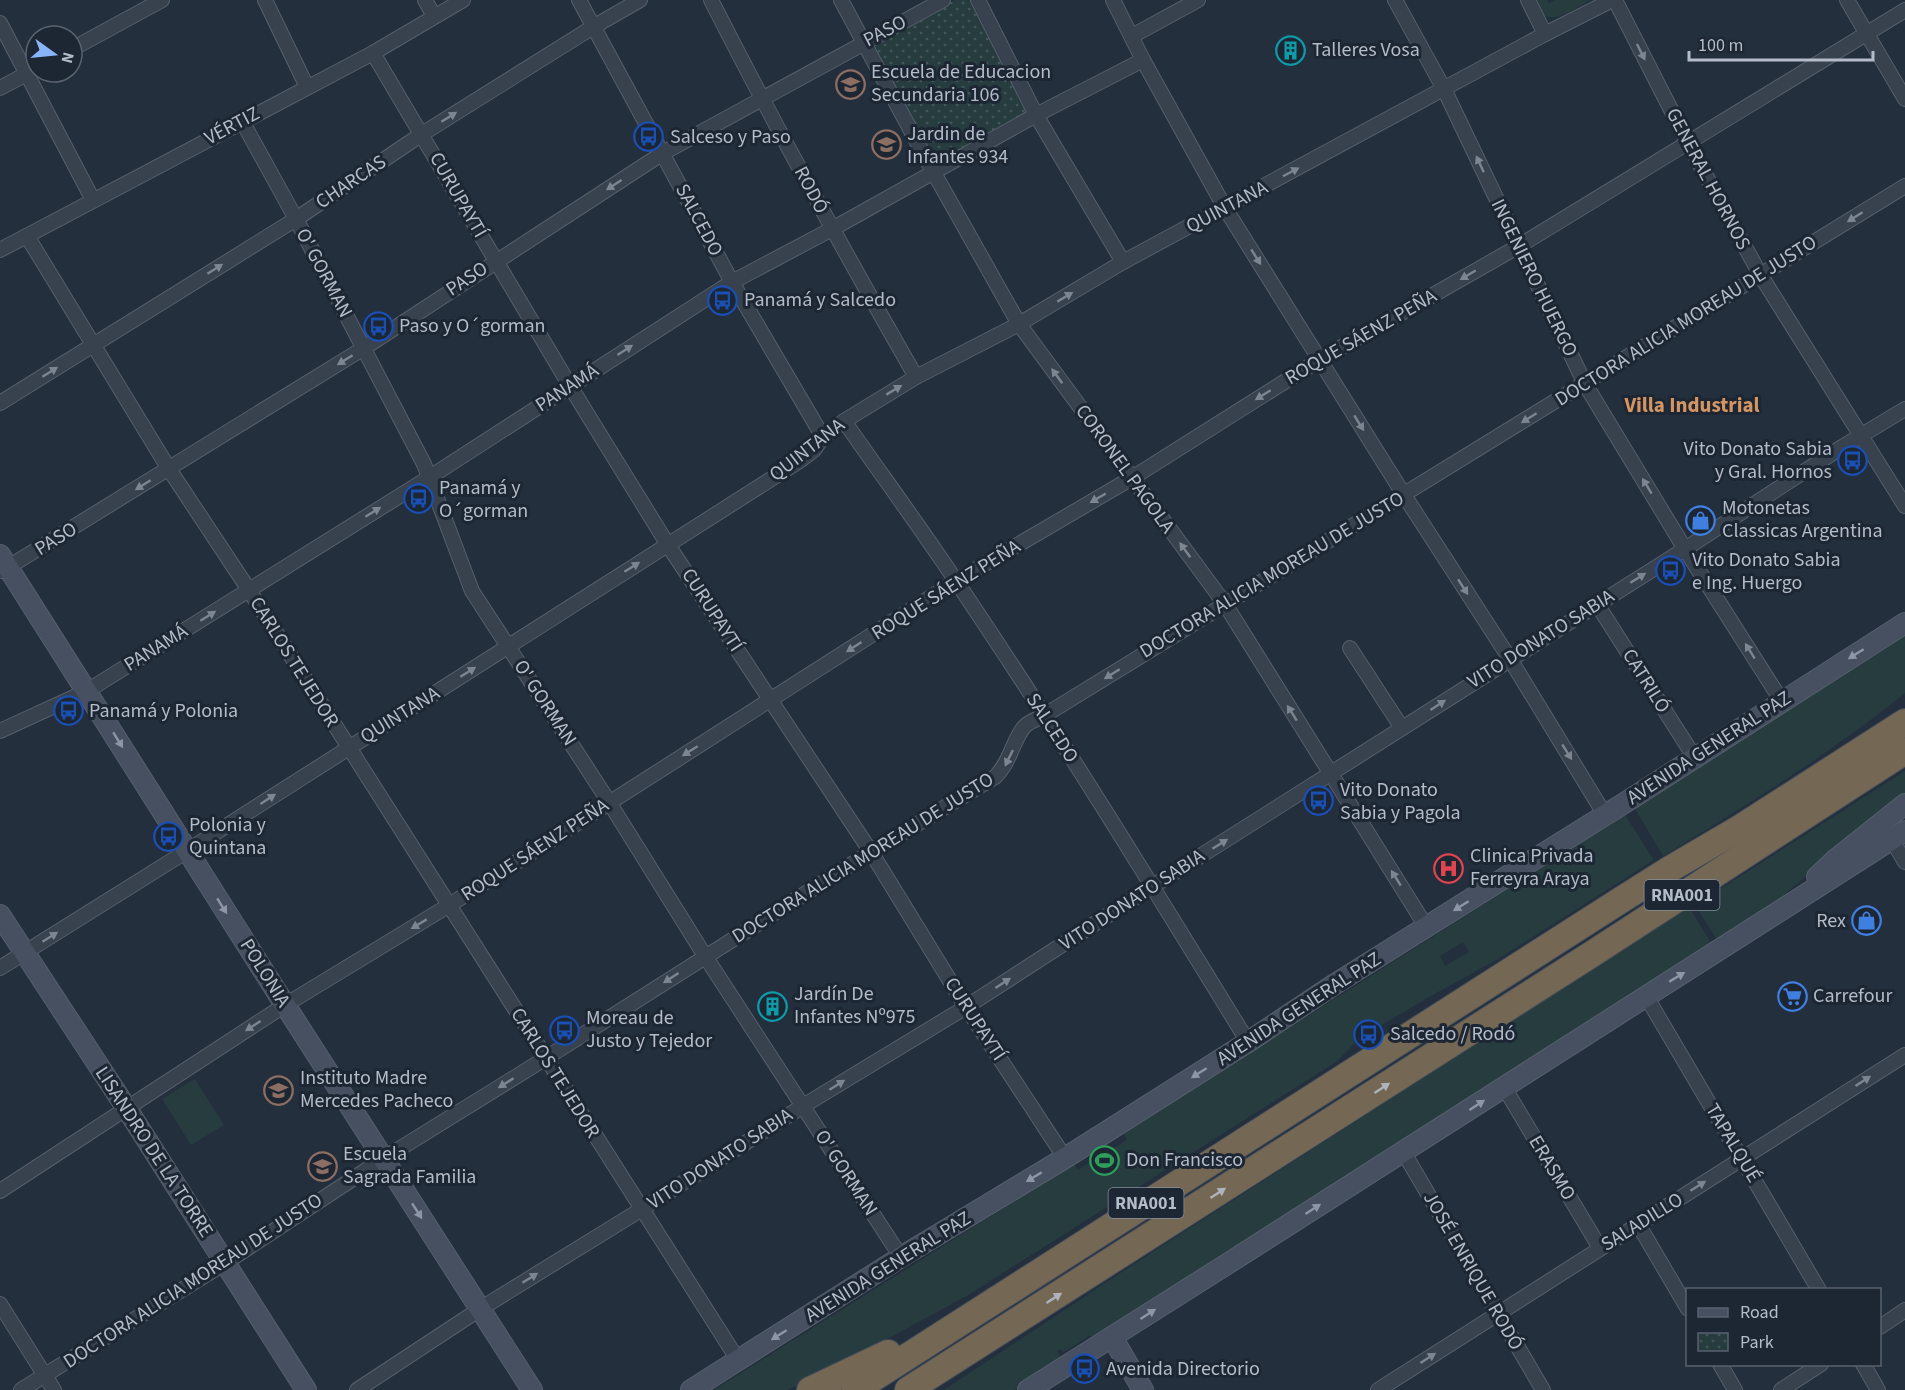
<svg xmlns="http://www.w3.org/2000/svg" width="1905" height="1390" font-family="'Source Sans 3',sans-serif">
<defs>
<pattern id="park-dots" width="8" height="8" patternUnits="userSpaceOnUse" patternTransform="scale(1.5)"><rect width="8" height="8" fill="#263c3f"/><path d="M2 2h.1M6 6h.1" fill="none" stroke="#435659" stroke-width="1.8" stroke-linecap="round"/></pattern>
</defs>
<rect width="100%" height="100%" fill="#242f3e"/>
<g fill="#263c3f" fill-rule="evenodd">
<path d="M 1534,0 L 1547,0 L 1549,3 L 1556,0 L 1590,0 C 1579,6 1552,26 1541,13 C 1538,10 1536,4 1534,0 Z"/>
<path d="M 1905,632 L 1905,693 C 1829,755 1747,805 1663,856 L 1634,807 Z"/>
<path d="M 1905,771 L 1905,797 L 1850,839 L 1761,914 L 1719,943 L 1695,905 Z"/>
<path d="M 1625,815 L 1654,860 L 1498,959 L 1431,996 L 1361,1037 L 1336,1062 L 965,1297 L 814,1378 L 787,1390 L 714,1390 L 1074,1164 L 1078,1170 L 1127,1140 L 1123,1133 ZM 1463,942 L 1469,952 L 1445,966 L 1440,956 Z"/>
<path d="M 1689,907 L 1713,946 L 1094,1340 L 1090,1335 L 1064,1352 L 1060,1349 L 1057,1351 L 1062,1360 L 1015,1390 L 944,1390 L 1114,1277 Z"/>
<path d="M 195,1079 L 224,1125 L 191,1145 L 162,1099 Z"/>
</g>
<path fill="url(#park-dots)" d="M 955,0 L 973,0 L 1030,114 L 937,163 L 931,159 L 876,56 L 875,48 L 878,42 Z"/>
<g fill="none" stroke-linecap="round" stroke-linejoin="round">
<defs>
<g id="street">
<path d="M 265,0 L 307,87"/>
<path d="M 425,0 L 434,16"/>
<path d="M 579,0 L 732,282 L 823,437"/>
<path d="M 711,0 C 776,128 845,253 916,377"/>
<path d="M 841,0 L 925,157 L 1019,324 L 1225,604 L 1427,928"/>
<path d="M 978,0 L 1036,115 L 1123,262"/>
<path d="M 1113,0 L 1143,60 L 1225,208 L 1404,495 L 1510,659 L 1605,815"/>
<path d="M 1395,0 L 1444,89 L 1585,384 L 1685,549 L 1781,700"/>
<path d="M 1528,0 L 1545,34"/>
<path d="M 1615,0 L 1688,143 L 1761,276 L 1905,506"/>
<path d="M 1847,0 L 1905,99"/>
<path d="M 0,23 L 93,200"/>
<path d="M 1132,36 L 1198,0"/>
<path d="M 72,49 L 162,0"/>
<path d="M 373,53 L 570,386 L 668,545 L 871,852 L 966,1007 L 1065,1158"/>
<path d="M 0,88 L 36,69"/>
<path d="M 242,121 L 296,219 L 424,464 L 472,591 L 609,802 L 705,956 L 901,1257"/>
<path d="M 27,236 L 169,469 L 249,590 L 738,1360"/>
<path d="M 0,250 L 373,53 L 463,0"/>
<path d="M 0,403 L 296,219 L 422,134 L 593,27 L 640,0"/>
<path d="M 844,421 C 881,474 920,527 956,581 C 1058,732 1153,887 1248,1042"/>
<path d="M 2,571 L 364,348 L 663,153 L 943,0"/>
<path d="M 1597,604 L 1695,758"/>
<path d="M 1350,648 L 1402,728"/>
<path d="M 0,731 L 87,691 L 430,477 L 732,282 L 832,229 L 1036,115 L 1143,60"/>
<path d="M 1892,840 L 1905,862"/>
<path d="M 0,968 L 187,851 L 801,460 L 814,450 L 823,437 L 844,421 L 916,377 L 1019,324 L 1123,262 L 1545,34 L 1612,0"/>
<path d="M 1646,996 L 1819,1290"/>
<path d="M 1504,1087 L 1600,1248"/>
<path d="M 1404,1153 L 1543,1390"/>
<path d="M 0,1191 L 285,1005 L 448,906 L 956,581 L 1132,478 L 1319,360 L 1519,246 L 1905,10"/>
<path d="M 1638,1224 L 1688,1309"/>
<path d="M 0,1304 L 54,1390"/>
<path d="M 1880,1327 L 1905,1310"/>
<path d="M 1720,1364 L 1735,1390"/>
<path d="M 1863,1364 L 1878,1390"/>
<path d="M 21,1390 L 225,1263 L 383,1159 L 546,1058 L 871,852 L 995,777 C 1010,763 1012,742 1024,727 C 1029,721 1038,719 1045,715 L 1905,186"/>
<path d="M 357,1390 L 480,1309 L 642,1209 L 803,1106 L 966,1007 L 1153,886 L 1685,549 L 1842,447 L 1905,409"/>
<path d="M 1378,1390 L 1905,1055"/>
<path d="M 1781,1390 L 1821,1364"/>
</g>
<g id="secondary">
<path d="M 0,555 L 285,1005 L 532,1390"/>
<path d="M 1817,877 L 1836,859 L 1905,804"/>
<path d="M 0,915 L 127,1109 L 306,1390"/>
<path d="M 1112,1337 L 1143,1390"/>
<path d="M 691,1390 L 901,1257 L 1065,1158 L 1248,1042 L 1335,984 L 1626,802 L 1905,623"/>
<path d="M 1028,1390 C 1321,1205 1613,1019 1905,831"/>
</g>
<g id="highway">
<path d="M 810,1390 L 888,1353"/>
<path d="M 855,1390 L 1621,900 L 1670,869 L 1740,828 L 1905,722"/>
<path d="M 908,1390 L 1592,954 L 1905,751"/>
</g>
</defs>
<use href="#street" stroke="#565f6c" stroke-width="16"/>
<use href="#secondary" stroke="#565f6c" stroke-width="22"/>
<use href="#highway" stroke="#434c59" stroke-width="28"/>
<use href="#street" stroke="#38414e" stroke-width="14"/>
<use href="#secondary" stroke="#465061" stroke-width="20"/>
<use href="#highway" stroke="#746855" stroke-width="26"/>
</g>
<defs><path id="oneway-solid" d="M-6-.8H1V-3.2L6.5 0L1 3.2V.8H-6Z" transform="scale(1.5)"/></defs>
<g fill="#7c8592">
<use href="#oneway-solid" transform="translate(1641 52) rotate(63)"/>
<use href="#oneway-solid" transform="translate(449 117) rotate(-32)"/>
<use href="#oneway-solid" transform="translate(1480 164) rotate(-115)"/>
<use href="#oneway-solid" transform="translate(1291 172) rotate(-28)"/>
<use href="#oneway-solid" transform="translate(614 185) rotate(147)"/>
<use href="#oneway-solid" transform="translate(1855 217) rotate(148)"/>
<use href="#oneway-solid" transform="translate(1256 257) rotate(58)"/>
<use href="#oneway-solid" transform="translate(215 269) rotate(-32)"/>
<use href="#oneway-solid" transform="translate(1468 275) rotate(150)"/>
<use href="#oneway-solid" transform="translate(1065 297) rotate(-31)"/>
<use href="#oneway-solid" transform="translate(625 350) rotate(-33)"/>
<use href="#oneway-solid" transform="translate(345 360) rotate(148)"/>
<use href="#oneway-solid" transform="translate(50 372) rotate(-32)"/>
<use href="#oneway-solid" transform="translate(1057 376) rotate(-126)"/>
<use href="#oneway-solid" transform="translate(894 390) rotate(-31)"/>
<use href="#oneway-solid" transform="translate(1263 395) rotate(148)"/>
<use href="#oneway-solid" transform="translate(1529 418) rotate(148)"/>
<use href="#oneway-solid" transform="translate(1359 423) rotate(58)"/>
<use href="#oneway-solid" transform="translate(143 485) rotate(148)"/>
<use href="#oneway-solid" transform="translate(1647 486) rotate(-121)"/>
<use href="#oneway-solid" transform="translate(1098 498) rotate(150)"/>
<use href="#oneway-solid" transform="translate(373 512) rotate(-32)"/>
<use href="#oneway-solid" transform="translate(1185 550) rotate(-126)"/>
<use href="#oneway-solid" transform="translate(632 567) rotate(-32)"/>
<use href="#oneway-solid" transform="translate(1638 578) rotate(-32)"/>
<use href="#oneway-solid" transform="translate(1463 587) rotate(57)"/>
<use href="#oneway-solid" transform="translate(208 616) rotate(-32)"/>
<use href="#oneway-solid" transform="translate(854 647) rotate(147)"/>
<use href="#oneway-solid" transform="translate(1750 651) rotate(-122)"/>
<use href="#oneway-solid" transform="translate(468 672) rotate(-32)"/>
<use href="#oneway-solid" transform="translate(1112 674) rotate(148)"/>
<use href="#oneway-solid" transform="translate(1438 705) rotate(-33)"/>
<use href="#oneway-solid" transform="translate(1292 713) rotate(-122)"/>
<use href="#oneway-solid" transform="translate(690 751) rotate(148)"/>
<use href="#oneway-solid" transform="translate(1567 752) rotate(58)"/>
<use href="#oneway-solid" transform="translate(1009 758) rotate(116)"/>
<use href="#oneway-solid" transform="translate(268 799) rotate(-33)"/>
<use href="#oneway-solid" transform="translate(1220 844) rotate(-32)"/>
<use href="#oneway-solid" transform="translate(1396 878) rotate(-122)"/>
<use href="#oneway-solid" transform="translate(419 924) rotate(149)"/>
<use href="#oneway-solid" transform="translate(50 937) rotate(-32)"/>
<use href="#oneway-solid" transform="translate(671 978) rotate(147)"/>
<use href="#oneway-solid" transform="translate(1003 983) rotate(-33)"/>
<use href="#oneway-solid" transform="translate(253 1026) rotate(147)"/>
<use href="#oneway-solid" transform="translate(1863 1081) rotate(-33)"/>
<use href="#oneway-solid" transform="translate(506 1083) rotate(148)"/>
<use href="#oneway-solid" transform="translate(837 1085) rotate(-32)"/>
<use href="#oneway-solid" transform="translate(1698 1186) rotate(-32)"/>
<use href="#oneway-solid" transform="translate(530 1278) rotate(-32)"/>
<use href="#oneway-solid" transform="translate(1428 1358) rotate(-33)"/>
</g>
<g fill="#8e96a5">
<use href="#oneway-solid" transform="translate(1856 654) rotate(148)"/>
<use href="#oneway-solid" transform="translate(118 740) rotate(58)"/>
<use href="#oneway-solid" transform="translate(222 906) rotate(58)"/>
<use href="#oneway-solid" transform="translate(1461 906) rotate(148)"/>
<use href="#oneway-solid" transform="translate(1677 977) rotate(-31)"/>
<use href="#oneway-solid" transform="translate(1199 1073) rotate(148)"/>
<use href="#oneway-solid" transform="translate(1477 1105) rotate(-33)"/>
<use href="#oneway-solid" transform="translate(1034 1177) rotate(149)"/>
<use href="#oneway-solid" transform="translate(1313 1209) rotate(-33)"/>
<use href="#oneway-solid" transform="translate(417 1211) rotate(57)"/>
<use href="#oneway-solid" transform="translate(1148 1314) rotate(-33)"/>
<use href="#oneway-solid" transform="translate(779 1335) rotate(148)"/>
</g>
<g fill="#aeb4bd">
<use href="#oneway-solid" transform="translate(1382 1088) rotate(-33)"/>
<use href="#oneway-solid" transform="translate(1218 1193) rotate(-33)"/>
<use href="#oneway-solid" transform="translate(1054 1298) rotate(-33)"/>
</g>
<defs>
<symbol id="building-ring" viewBox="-11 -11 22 22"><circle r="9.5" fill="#1d2633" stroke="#0f9aa8" stroke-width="1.5"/><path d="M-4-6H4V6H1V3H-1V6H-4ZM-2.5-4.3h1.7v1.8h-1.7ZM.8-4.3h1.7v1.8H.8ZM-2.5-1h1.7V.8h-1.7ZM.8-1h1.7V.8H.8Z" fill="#0f9aa8"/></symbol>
<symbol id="school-ring" viewBox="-11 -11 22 22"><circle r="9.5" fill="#1d2633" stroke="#8d6e63" stroke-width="1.5"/><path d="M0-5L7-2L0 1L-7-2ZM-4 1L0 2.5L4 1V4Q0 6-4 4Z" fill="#8d6e63"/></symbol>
<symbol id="bus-ring" viewBox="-11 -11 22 22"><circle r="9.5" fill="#1d2633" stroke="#1a4fb4" stroke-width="1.5"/><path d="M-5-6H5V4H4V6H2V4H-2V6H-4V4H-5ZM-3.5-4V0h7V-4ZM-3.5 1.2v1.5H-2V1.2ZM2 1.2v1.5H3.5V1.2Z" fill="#1a4fb4"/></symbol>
<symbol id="shop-ring" viewBox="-11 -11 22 22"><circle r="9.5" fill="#1d2633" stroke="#3f7fe0" stroke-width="1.5"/><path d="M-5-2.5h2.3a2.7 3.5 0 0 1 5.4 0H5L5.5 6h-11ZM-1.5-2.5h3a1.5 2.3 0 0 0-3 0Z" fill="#3f7fe0"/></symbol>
<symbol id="hospital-ring" viewBox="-11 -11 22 22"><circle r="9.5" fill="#1d2633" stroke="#e0444e" stroke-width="1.5"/><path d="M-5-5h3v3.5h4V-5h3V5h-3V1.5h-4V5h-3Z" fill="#e0444e"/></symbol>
<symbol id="supermarket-ring" viewBox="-11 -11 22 22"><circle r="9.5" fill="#1d2633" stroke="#3f7fe0" stroke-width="1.5"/><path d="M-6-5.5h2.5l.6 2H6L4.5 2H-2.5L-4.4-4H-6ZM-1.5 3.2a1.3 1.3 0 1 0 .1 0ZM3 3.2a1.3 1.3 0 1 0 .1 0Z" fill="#3f7fe0"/></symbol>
<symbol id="stadium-ring" viewBox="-11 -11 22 22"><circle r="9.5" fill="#1d2633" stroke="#2e9e5b" stroke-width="1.5"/><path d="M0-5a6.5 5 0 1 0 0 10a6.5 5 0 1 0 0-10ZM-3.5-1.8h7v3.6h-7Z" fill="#2e9e5b"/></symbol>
</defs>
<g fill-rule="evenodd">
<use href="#building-ring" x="1274" y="34" width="33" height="33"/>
<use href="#school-ring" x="834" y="68" width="33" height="33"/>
<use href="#bus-ring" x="632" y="120" width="33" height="33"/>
<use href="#school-ring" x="870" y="128" width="33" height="33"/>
<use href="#bus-ring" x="706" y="284" width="33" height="33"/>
<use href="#bus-ring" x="362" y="310" width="33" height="33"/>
<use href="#bus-ring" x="1836" y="444" width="33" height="33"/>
<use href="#bus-ring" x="402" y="482" width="33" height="33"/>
<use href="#shop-ring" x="1684" y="504" width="33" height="33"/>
<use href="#bus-ring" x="1654" y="554" width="33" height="33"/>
<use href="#bus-ring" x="52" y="694" width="33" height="33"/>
<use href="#bus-ring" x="1302" y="784" width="33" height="33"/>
<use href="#bus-ring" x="152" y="820" width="33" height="33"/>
<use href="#hospital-ring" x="1432" y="852" width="33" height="33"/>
<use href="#shop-ring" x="1850" y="904" width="33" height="33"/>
<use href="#supermarket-ring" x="1776" y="980" width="33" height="33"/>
<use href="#building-ring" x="756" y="990" width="33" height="33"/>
<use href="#bus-ring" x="548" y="1014" width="33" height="33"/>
<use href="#bus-ring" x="1352" y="1018" width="33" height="33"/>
<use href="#school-ring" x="262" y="1074" width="33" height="33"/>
<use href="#stadium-ring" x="1088" y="1144" width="33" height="33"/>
<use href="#school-ring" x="306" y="1150" width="33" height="33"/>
<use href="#bus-ring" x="1068" y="1352" width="33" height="33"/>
</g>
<g text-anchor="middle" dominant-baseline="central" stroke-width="6" stroke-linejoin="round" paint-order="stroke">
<g fill="#1d2633" stroke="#878f9c" stroke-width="1.5">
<rect x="1644.5" y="880" width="75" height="30" rx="4.5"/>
<rect x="1108.5" y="1188" width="75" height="30" rx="4.5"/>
</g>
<g font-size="18" font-weight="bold" fill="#b4bcc9">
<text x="1682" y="895">RNA001</text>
<text x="1146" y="1203">RNA001</text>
</g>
<g font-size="20" fill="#b4bcc9" stroke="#1d2633">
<text transform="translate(885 31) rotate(-28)">PASO</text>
<text transform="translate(232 126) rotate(-28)">VÉRTIZ</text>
<text transform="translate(1708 179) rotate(62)">GENERAL HORNOS</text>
<text transform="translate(351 182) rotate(-34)">CHARCAS</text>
<text transform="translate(811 190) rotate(62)">RODÓ</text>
<text transform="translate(458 195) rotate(60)">CURUPAYTÍ</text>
<text transform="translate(1227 207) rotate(-28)">QUINTANA</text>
<text transform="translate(699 220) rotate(62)">SALCEDO</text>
<text transform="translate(324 273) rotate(62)">O' GORMAN</text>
<text transform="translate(1534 278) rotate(64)">INGENIERO HUERGO</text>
<text transform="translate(467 279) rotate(-34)">PASO</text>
<text transform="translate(1686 321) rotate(-32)">DOCTORA ALICIA MOREAU DE JUSTO</text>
<text transform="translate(1361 337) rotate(-30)">ROQUE SÁENZ PEÑA</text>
<text transform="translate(567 388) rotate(-33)">PANAMÁ</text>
<text transform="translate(807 450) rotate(-38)">QUINTANA</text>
<text transform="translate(1125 469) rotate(54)">CORONEL PAGOLA</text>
<text transform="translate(56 539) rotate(-32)">PASO</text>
<text transform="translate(1272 575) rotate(-31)">DOCTORA ALICIA MOREAU DE JUSTO</text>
<text transform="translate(946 590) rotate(-32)">ROQUE SÁENZ PEÑA</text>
<text transform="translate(712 610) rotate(57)">CURUPAYTÍ</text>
<text transform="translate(1541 639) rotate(-32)">VITO DONATO SABIA</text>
<text transform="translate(156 648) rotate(-32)">PANAMÁ</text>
<text transform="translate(294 662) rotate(58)">CARLOS TEJEDOR</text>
<text transform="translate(1646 681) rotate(58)">CATRILÓ</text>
<text transform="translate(545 703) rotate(57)">O' GORMAN</text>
<text transform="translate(400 715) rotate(-32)">QUINTANA</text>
<text transform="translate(1052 728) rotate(57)">SALCEDO</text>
<text transform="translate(1709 748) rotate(-33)">AVENIDA GENERAL PAZ</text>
<text transform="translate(535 850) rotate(-33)">ROQUE SÁENZ PEÑA</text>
<text transform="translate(863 858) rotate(-32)">DOCTORA ALICIA MOREAU DE JUSTO</text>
<text transform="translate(1132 900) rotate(-33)">VITO DONATO SABIA</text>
<text transform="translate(265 973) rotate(58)">POLONIA</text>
<text transform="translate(1299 1009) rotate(-33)">AVENIDA GENERAL PAZ</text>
<text transform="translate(975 1019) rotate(57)">CURUPAYTÍ</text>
<text transform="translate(555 1073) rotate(58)">CARLOS TEJEDOR</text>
<text transform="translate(1733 1143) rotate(59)">TAPALQUÉ</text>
<text transform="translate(154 1152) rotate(57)">LISANDRO DE LA TORRE</text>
<text transform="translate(720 1159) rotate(-33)">VITO DONATO SABIA</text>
<text transform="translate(1552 1168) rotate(59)">ERASMO</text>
<text transform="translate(846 1173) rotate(57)">O' GORMAN</text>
<text transform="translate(1642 1222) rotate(-32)">SALADILLO</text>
<text transform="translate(888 1267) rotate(-32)">AVENIDA GENERAL PAZ</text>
<text transform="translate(1473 1271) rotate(60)">JOSÉ ENRIQUE RODÓ</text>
<text transform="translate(193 1281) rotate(-33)">DOCTORA ALICIA MOREAU DE JUSTO</text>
</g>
<g font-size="20" fill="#b4bcc9" stroke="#1d2633" text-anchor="start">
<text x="1312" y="50">Talleres Vosa</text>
<text x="871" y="72">Escuela de Educacion<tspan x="871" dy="23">Secundaria 106</tspan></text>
<text x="907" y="134">Jardin de<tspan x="907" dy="23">Infantes 934</tspan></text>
<text x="670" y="137">Salceso y Paso</text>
<text x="744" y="300">Panamá y Salcedo</text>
<text x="399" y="326">Paso y O´gorman</text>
<text x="1832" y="449" text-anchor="end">Vito Donato Sabia<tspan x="1832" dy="23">y Gral. Hornos</tspan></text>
<text x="439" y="488">Panamá y<tspan x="439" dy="23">O´gorman</tspan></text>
<text x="1722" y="508">Motonetas<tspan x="1722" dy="23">Classicas Argentina</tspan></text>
<text x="1692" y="560">Vito Donato Sabia<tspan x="1692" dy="23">e Ing. Huergo</tspan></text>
<text x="89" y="711">Panamá y Polonia</text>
<text x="1340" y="790">Vito Donato<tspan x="1340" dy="23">Sabia y Pagola</tspan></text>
<text x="189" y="825">Polonia y<tspan x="189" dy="23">Quintana</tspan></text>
<text x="1470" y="856">Clinica Privada<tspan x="1470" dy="23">Ferreyra Araya</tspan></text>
<text x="1846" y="921" text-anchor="end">Rex</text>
<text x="794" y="994">Jardín De<tspan x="794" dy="23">Infantes Nº975</tspan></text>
<text x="1813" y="996">Carrefour</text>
<text x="586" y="1018">Moreau de<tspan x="586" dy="23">Justo y Tejedor</tspan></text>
<text x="1390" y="1034">Salcedo / Rodó</text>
<text x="300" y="1078">Instituto Madre<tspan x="300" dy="23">Mercedes Pacheco</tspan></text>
<text x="343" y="1154">Escuela<tspan x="343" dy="23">Sagrada Familia</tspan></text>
<text x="1126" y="1160">Don Francisco</text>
<text x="1106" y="1369">Avenida Directorio</text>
</g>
<g font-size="21" font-weight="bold" fill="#d59563" stroke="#1d2633">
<text x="1692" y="405">Villa Industrial</text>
</g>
</g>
<rect x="1686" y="1288" width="195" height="78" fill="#1d2633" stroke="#59626f" stroke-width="1.5"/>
<rect x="1698" y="1308" width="30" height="9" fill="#465061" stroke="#59626f" stroke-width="1.5"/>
<text x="1740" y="1318" font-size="18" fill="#b4bcc9">Road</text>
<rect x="1698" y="1333" width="30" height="18" fill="url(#park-dots)" stroke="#59626f" stroke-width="1.5"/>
<text x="1740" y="1348" font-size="18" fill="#b4bcc9">Park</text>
<g transform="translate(54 54) rotate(105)"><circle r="28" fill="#1d2633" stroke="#59626f" stroke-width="1.5"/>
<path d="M0-4.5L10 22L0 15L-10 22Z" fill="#8ab4f8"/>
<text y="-9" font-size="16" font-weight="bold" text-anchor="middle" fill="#b4bcc9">N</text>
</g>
<path d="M1689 51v9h184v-9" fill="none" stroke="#b4bcc9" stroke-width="3"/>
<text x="1698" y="51" font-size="18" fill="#b4bcc9" stroke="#1d2633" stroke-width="4.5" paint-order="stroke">100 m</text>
</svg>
